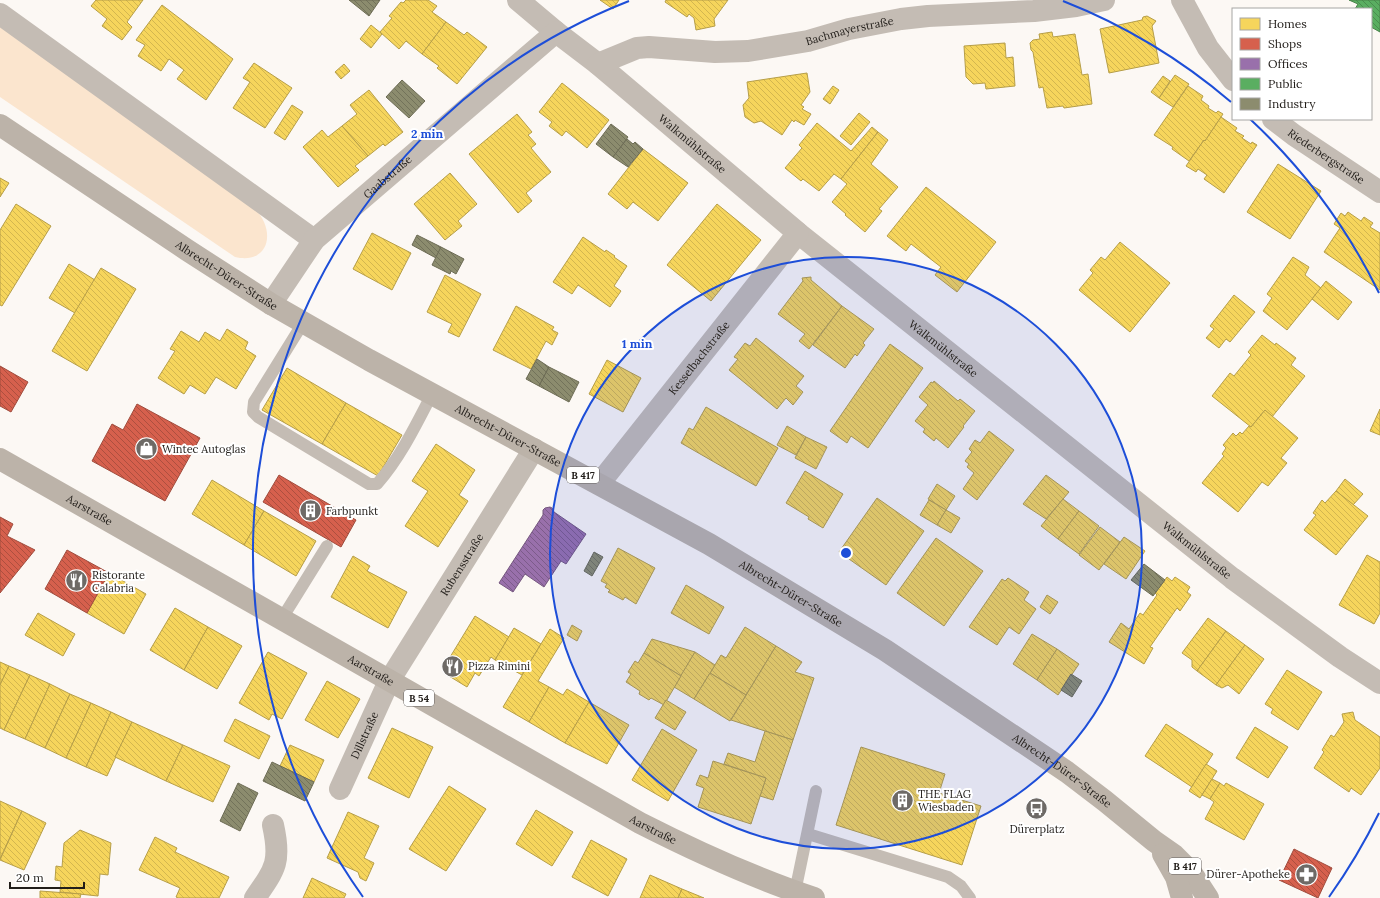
<svg xmlns="http://www.w3.org/2000/svg" width="1380" height="898" font-family="Lora,serif">
<defs>
<pattern id="homes-back-hatch" width="6" height="6" patternUnits="userSpaceOnUse"><rect width="6" height="6" fill="#f6d55c"/><path d="M-1 5l2 2M0 0l6 6M5-1l2 2" fill="none" stroke="#d3b64f"/></pattern>
<pattern id="shops-back-hatch" width="6" height="6" patternUnits="userSpaceOnUse"><rect width="6" height="6" fill="#d6604d"/><path d="M-1 5l2 2M0 0l6 6M5-1l2 2" fill="none" stroke="#ad4f3f"/></pattern>
<pattern id="offices-back-hatch" width="6" height="6" patternUnits="userSpaceOnUse"><rect width="6" height="6" fill="#9970ab"/><path d="M-1 5l2 2M0 0l6 6M5-1l2 2" fill="none" stroke="#7c5b8a"/></pattern>
<pattern id="public-back-hatch" width="6" height="6" patternUnits="userSpaceOnUse"><rect width="6" height="6" fill="#5aae61"/><path d="M-1 5l2 2M0 0l6 6M5-1l2 2" fill="none" stroke="#4a8d4f"/></pattern>
<pattern id="industry-back-hatch" width="6" height="6" patternUnits="userSpaceOnUse"><rect width="6" height="6" fill="#8c8c6e"/><path d="M-1 5l2 2M0 0l6 6M5-1l2 2" fill="none" stroke="#72725a"/></pattern>
</defs>
<rect width="100%" height="100%" fill="#fcf8f4"/>
<path fill="#fbe5ce" d="M 0,26 L 255,209 C 276,230 270,265 235,257 L 0,97 Z"/>
<g fill="url(#homes-back-hatch)" stroke="#b69e48">
<path d="M 96,0 L 143,0 L 127,22 L 132,27 L 122,40 L 102,26 L 107,19 L 91,6 Z"/>
<path d="M 406,0 L 428,0 L 437,6 L 432,12 L 446,22 L 422,54 L 406,41 L 399,49 L 380,32 L 392,18 L 389,16 L 401,2 L 403,3 Z"/>
<path d="M 600,0 L 619,0 L 613,9 Z"/>
<path d="M 666,0 L 728,0 L 714,19 L 715,26 L 696,30 L 694,18 L 689,14 L 687,17 L 665,2 Z"/>
<path d="M 162,5 L 233,59 L 206,100 L 177,79 L 184,70 L 169,59 L 161,71 L 138,56 L 145,45 L 136,40 Z"/>
<path d="M 1147,16 L 1156,21 L 1152,26 L 1159,63 L 1109,73 L 1100,29 L 1142,20 L 1143,17 Z"/>
<path d="M 446,22 L 464,35 L 467,32 L 487,47 L 457,84 L 437,68 L 439,66 L 422,54 Z"/>
<path d="M 371,25 L 382,34 L 371,48 L 360,39 Z"/>
<path d="M 1052,32 L 1053,37 L 1075,34 L 1082,75 L 1088,74 L 1092,104 L 1064,108 L 1063,106 L 1047,108 L 1043,87 L 1039,88 L 1033,52 L 1031,50 L 1030,43 L 1033,40 L 1040,39 L 1039,34 Z"/>
<path d="M 1005,43 L 1006,58 L 1013,57 L 1015,86 L 986,89 L 985,83 L 973,84 L 966,77 L 964,46 Z"/>
<path d="M 254,63 L 292,88 L 265,128 L 233,108 L 250,82 L 243,78 Z"/>
<path d="M 344,64 L 350,71 L 341,79 L 335,72 Z"/>
<path d="M 807,73 L 810,92 L 801,105 L 804,107 L 802,109 L 811,114 L 804,125 L 795,120 L 794,122 L 792,120 L 782,135 L 761,121 L 754,123 L 745,117 L 743,105 L 749,98 L 747,82 Z"/>
<path d="M 1175,75 L 1189,84 L 1173,107 L 1159,98 Z"/>
<path d="M 1163,76 L 1170,81 L 1159,98 L 1151,92 Z"/>
<path d="M 562,83 L 609,120 L 587,148 L 566,131 L 562,136 L 549,126 L 552,122 L 539,112 Z"/>
<path d="M 833,86 L 839,90 L 830,104 L 823,99 Z"/>
<path d="M 1188,86 L 1203,96 L 1201,100 L 1209,106 L 1208,108 L 1216,113 L 1218,111 L 1223,114 L 1205,141 L 1204,140 L 1189,161 L 1172,149 L 1173,147 L 1154,135 Z"/>
<path d="M 369,90 L 403,132 L 385,146 L 383,144 L 368,156 L 342,126 L 357,114 L 350,105 Z"/>
<path d="M 292,105 L 303,112 L 285,140 L 274,133 Z"/>
<path d="M 859,113 L 870,122 L 851,145 L 840,136 Z"/>
<path d="M 517,114 L 532,132 L 528,135 L 536,144 L 531,148 L 551,172 L 526,193 L 532,201 L 518,213 L 469,154 Z"/>
<path d="M 1221,117 L 1237,128 L 1235,131 L 1244,136 L 1242,138 L 1251,144 L 1252,142 L 1257,145 L 1224,193 L 1204,179 L 1207,175 L 1198,169 L 1196,172 L 1186,166 L 1204,140 L 1205,141 Z"/>
<path d="M 817,123 L 851,151 L 872,127 L 878,132 L 841,179 L 834,174 L 819,191 L 803,179 L 801,181 L 785,168 L 802,148 L 799,145 Z"/>
<path d="M 342,126 L 368,156 L 355,166 L 359,170 L 338,187 L 303,147 L 322,130 L 328,137 Z"/>
<path d="M 878,132 L 888,140 L 871,164 L 898,187 L 879,209 L 882,211 L 865,232 L 845,215 L 846,214 L 832,202 L 847,184 L 841,179 Z"/>
<path d="M 643,149 L 688,183 L 658,221 L 633,202 L 627,209 L 608,194 Z"/>
<path d="M 1278,164 L 1321,191 L 1290,239 L 1247,212 Z"/>
<path d="M 450,173 L 477,204 L 458,221 L 462,226 L 445,240 L 414,204 Z"/>
<path d="M 0,178 L 9,183 L 0,197 Z"/>
<path d="M 926,187 L 996,242 L 957,292 L 935,275 L 941,267 L 911,244 L 906,251 L 887,236 Z"/>
<path d="M 16,204 L 51,226 L 2,306 L 0,305 L 0,230 Z"/>
<path d="M 717,204 L 761,240 L 711,301 L 667,265 Z"/>
<path d="M 1348,212 L 1361,221 L 1364,217 L 1373,223 L 1370,227 L 1380,233 L 1380,290 L 1324,252 L 1340,228 L 1334,224 L 1341,213 L 1345,216 Z"/>
<path d="M 372,233 L 411,253 L 392,290 L 353,269 Z"/>
<path d="M 583,237 L 605,252 L 606,250 L 615,256 L 614,257 L 627,266 L 614,286 L 621,291 L 610,307 L 578,285 L 572,294 L 553,282 Z"/>
<path d="M 1120,242 L 1170,283 L 1130,332 L 1079,290 L 1093,273 L 1090,270 L 1101,257 L 1105,260 Z"/>
<path d="M 1293,257 L 1309,267 L 1305,275 L 1321,288 L 1287,330 L 1263,311 L 1272,298 L 1267,294 Z"/>
<path d="M 69,264 L 95,280 L 75,313 L 49,298 Z"/>
<path d="M 101,268 L 136,289 L 87,371 L 52,351 Z"/>
<path d="M 445,275 L 481,294 L 459,337 L 448,332 L 452,324 L 427,312 Z"/>
<path d="M 811,277 L 811,280 L 842,306 L 809,349 L 799,341 L 805,334 L 778,314 L 803,281 L 802,278 Z"/>
<path d="M 1326,281 L 1352,302 L 1338,320 L 1312,299 Z"/>
<path d="M 1234,295 L 1255,312 L 1230,342 L 1226,339 L 1219,348 L 1206,338 L 1214,329 L 1210,326 Z"/>
<path d="M 516,306 L 554,327 L 552,330 L 558,333 L 552,345 L 546,341 L 531,369 L 493,350 Z"/>
<path d="M 842,306 L 874,329 L 863,343 L 865,345 L 857,356 L 855,354 L 845,368 L 813,345 Z"/>
<path d="M 227,329 L 248,342 L 245,349 L 256,356 L 236,389 L 216,377 L 205,394 L 190,385 L 184,394 L 158,378 L 175,351 L 170,349 L 181,331 L 199,342 L 205,332 L 220,341 Z"/>
<path d="M 1262,335 L 1275,345 L 1276,343 L 1296,358 L 1291,365 L 1305,376 L 1272,417 L 1265,410 L 1251,427 L 1212,396 L 1230,373 L 1234,376 L 1251,355 L 1248,352 Z"/>
<path d="M 756,338 L 804,376 L 796,386 L 803,392 L 793,405 L 786,398 L 777,409 L 729,370 L 738,359 L 734,357 L 745,343 L 750,346 Z"/>
<path d="M 890,344 L 923,368 L 868,448 L 851,436 L 847,443 L 830,431 Z"/>
<path d="M 607,360 L 641,378 L 623,412 L 589,394 Z"/>
<path d="M 287,368 L 346,403 L 322,444 L 262,410 Z"/>
<path d="M 934,381 L 958,401 L 960,399 L 975,411 L 963,426 L 964,427 L 948,448 L 936,438 L 934,441 L 923,432 L 925,429 L 915,421 L 928,405 L 919,397 L 931,382 L 933,383 Z"/>
<path d="M 346,403 L 402,435 L 378,476 L 322,444 Z"/>
<path d="M 706,407 L 778,448 L 756,486 L 681,443 L 689,428 L 693,430 Z"/>
<path d="M 1380,409 L 1380,435 L 1370,431 Z"/>
<path d="M 1265,410 L 1298,438 L 1281,458 L 1287,463 L 1268,486 L 1262,482 L 1238,512 L 1202,483 L 1224,456 L 1222,454 L 1226,448 L 1223,445 L 1233,433 L 1236,436 L 1240,432 L 1242,434 L 1249,426 L 1251,427 Z"/>
<path d="M 787,426 L 806,437 L 796,455 L 777,445 Z"/>
<path d="M 989,431 L 1014,450 L 977,500 L 963,489 L 974,473 L 967,467 L 969,464 L 965,461 L 972,452 L 969,449 L 975,440 L 980,443 Z"/>
<path d="M 806,437 L 827,447 L 816,469 L 795,458 Z"/>
<path d="M 436,444 L 475,470 L 459,495 L 468,501 L 438,547 L 405,526 L 428,491 L 412,481 Z"/>
<path d="M 805,471 L 843,494 L 823,528 L 808,519 L 809,517 L 786,503 Z"/>
<path d="M 1046,475 L 1069,492 L 1046,519 L 1023,504 Z"/>
<path d="M 1345,479 L 1363,494 L 1353,505 L 1336,491 Z"/>
<path d="M 212,480 L 264,511 L 244,545 L 192,514 Z"/>
<path d="M 937,484 L 955,496 L 946,510 L 928,499 Z"/>
<path d="M 1336,491 L 1368,516 L 1336,555 L 1304,530 L 1316,515 L 1313,513 L 1322,500 L 1325,503 Z"/>
<path d="M 877,498 L 924,531 L 886,585 L 839,552 Z"/>
<path d="M 1063,499 L 1079,511 L 1058,539 L 1041,526 Z"/>
<path d="M 929,500 L 946,510 L 937,525 L 920,515 Z"/>
<path d="M 946,510 L 960,518 L 951,533 L 937,525 Z"/>
<path d="M 264,511 L 316,541 L 296,576 L 244,545 Z"/>
<path d="M 1079,511 L 1099,526 L 1079,554 L 1058,539 Z"/>
<path d="M 1100,527 L 1120,542 L 1099,570 L 1079,555 Z"/>
<path d="M 1124,537 L 1145,551 L 1126,579 L 1104,564 Z"/>
<path d="M 936,538 L 983,571 L 944,626 L 897,593 Z"/>
<path d="M 618,548 L 655,568 L 636,604 L 625,597 L 623,600 L 608,592 L 610,590 L 605,587 L 607,584 L 601,581 Z"/>
<path d="M 1367,555 L 1380,562 L 1380,613 L 1374,624 L 1339,605 Z"/>
<path d="M 353,556 L 370,566 L 367,571 L 407,592 L 388,628 L 331,597 Z"/>
<path d="M 109,573 L 146,594 L 124,634 L 87,613 Z"/>
<path d="M 1167,577 L 1172,581 L 1175,577 L 1190,587 L 1187,592 L 1191,595 L 1180,611 L 1177,608 L 1150,647 L 1153,648 L 1144,664 L 1109,642 L 1121,623 L 1129,629 L 1140,613 L 1143,615 L 1157,595 L 1155,593 Z"/>
<path d="M 1008,578 L 1029,592 L 1024,600 L 1036,609 L 1019,634 L 1009,627 L 997,645 L 969,627 L 1002,579 L 1005,581 Z"/>
<path d="M 686,585 L 724,607 L 709,634 L 671,613 Z"/>
<path d="M 1047,595 L 1058,602 L 1050,614 L 1040,607 Z"/>
<path d="M 175,608 L 208,627 L 184,670 L 150,650 Z"/>
<path d="M 38,613 L 75,634 L 63,656 L 25,635 Z"/>
<path d="M 475,616 L 509,637 L 495,660 L 491,657 L 479,676 L 475,673 L 467,687 L 444,673 L 446,671 L 444,667 Z"/>
<path d="M 1208,618 L 1226,631 L 1197,671 L 1192,667 L 1192,660 L 1182,653 Z"/>
<path d="M 572,625 L 582,631 L 577,641 L 567,635 Z"/>
<path d="M 208,627 L 242,646 L 217,689 L 184,670 Z"/>
<path d="M 745,627 L 776,646 L 746,695 L 710,673 L 721,655 L 726,658 Z"/>
<path d="M 514,628 L 541,644 L 522,675 L 495,660 Z"/>
<path d="M 550,629 L 564,638 L 538,681 L 549,687 L 529,722 L 503,707 Z"/>
<path d="M 1226,631 L 1245,645 L 1216,685 L 1197,671 Z"/>
<path d="M 1032,634 L 1057,649 L 1037,680 L 1013,664 Z"/>
<path d="M 652,639 L 695,652 L 681,676 L 644,653 Z"/>
<path d="M 1245,645 L 1264,659 L 1239,694 L 1228,685 L 1222,688 L 1216,685 Z"/>
<path d="M 776,646 L 802,662 L 795,672 L 814,678 L 793,740 L 731,720 Z"/>
<path d="M 1057,649 L 1079,664 L 1058,695 L 1037,680 Z"/>
<path d="M 268,652 L 307,673 L 282,719 L 272,714 L 269,720 L 239,703 Z"/>
<path d="M 695,652 L 715,665 L 694,699 L 674,687 Z"/>
<path d="M 644,653 L 681,676 L 664,705 L 651,698 L 649,700 L 639,694 L 640,691 L 626,682 L 631,674 L 628,672 L 635,661 L 638,663 Z"/>
<path d="M 0,662 L 9,666 L 0,685 Z"/>
<path d="M 9,666 L 30,675 L 4,730 L 0,728 L 0,685 Z"/>
<path d="M 1287,670 L 1322,692 L 1298,730 L 1271,713 L 1273,709 L 1265,704 Z"/>
<path d="M 710,673 L 746,695 L 730,721 L 694,699 Z"/>
<path d="M 30,675 L 50,684 L 25,739 L 4,730 Z"/>
<path d="M 327,681 L 360,699 L 338,738 L 305,720 Z"/>
<path d="M 50,684 L 70,694 L 45,748 L 25,739 Z"/>
<path d="M 549,687 L 563,695 L 567,689 L 589,702 L 565,743 L 529,722 Z"/>
<path d="M 70,694 L 91,703 L 66,758 L 45,748 Z"/>
<path d="M 666,700 L 686,712 L 675,730 L 655,718 Z"/>
<path d="M 589,702 L 629,725 L 607,764 L 565,743 Z"/>
<path d="M 91,703 L 111,712 L 86,767 L 66,758 Z"/>
<path d="M 111,712 L 132,722 L 107,776 L 86,767 Z"/>
<path d="M 1353,712 L 1355,720 L 1380,737 L 1380,768 L 1361,795 L 1351,788 L 1349,792 L 1314,768 L 1324,752 L 1322,750 L 1331,735 L 1334,737 L 1344,722 L 1342,714 Z"/>
<path d="M 235,719 L 270,736 L 259,759 L 224,741 Z"/>
<path d="M 132,722 L 183,745 L 166,781 L 115,757 Z"/>
<path d="M 1166,724 L 1213,754 L 1192,787 L 1145,756 Z"/>
<path d="M 1255,727 L 1288,747 L 1268,778 L 1236,758 Z"/>
<path d="M 392,728 L 433,747 L 409,798 L 368,778 Z"/>
<path d="M 662,729 L 697,750 L 668,801 L 632,780 Z"/>
<path d="M 765,731 L 793,740 L 773,800 L 760,796 L 766,778 L 724,764 L 728,753 L 755,762 Z"/>
<path d="M 183,745 L 230,766 L 213,802 L 166,781 Z"/>
<path d="M 290,745 L 324,760 L 314,782 L 280,766 Z"/>
<path d="M 861,747 L 945,774 L 939,793 L 981,806 L 962,865 L 836,825 Z"/>
<path d="M 713,761 L 766,778 L 751,824 L 698,807 L 704,788 L 696,785 L 700,775 L 708,778 Z"/>
<path d="M 1206,764 L 1217,771 L 1200,798 L 1189,791 Z"/>
<path d="M 1212,779 L 1220,783 L 1210,799 L 1202,795 Z"/>
<path d="M 1220,783 L 1224,786 L 1226,783 L 1264,804 L 1244,840 L 1205,819 L 1214,802 L 1210,799 Z"/>
<path d="M 449,786 L 486,809 L 446,871 L 409,849 Z"/>
<path d="M 0,801 L 22,811 L 0,859 Z"/>
<path d="M 536,810 L 573,832 L 552,866 L 516,844 Z"/>
<path d="M 22,811 L 46,823 L 24,870 L 0,860 Z"/>
<path d="M 348,812 L 379,826 L 364,858 L 374,863 L 366,881 L 360,878 L 358,872 L 327,858 Z"/>
<path d="M 80,830 L 111,843 L 108,875 L 100,874 L 98,896 L 60,892 L 61,881 L 55,880 L 56,866 L 62,867 L 64,843 Z"/>
<path d="M 155,837 L 177,848 L 175,852 L 229,877 L 219,898 L 178,898 L 176,897 L 180,888 L 139,870 Z"/>
<path d="M 591,840 L 627,859 L 608,896 L 572,877 Z"/>
<path d="M 650,875 L 682,889 L 678,898 L 640,898 Z"/>
<path d="M 312,878 L 346,894 L 344,898 L 303,898 Z"/>
<path d="M 682,889 L 704,898 L 678,898 Z"/>
<path d="M 40,891 L 81,894 L 80,898 L 40,898 Z"/>
</g>
<g fill="url(#shops-back-hatch)" stroke="#a04c3d">
<path d="M 0,366 L 28,382 L 11,412 L 0,406 Z"/>
<path d="M 137,404 L 200,438 L 165,501 L 92,461 L 112,424 L 123,430 Z"/>
<path d="M 279,475 L 356,520 L 341,547 L 263,502 Z"/>
<path d="M 0,517 L 13,524 L 7,536 L 35,550 L 0,593 Z"/>
<path d="M 67,550 L 109,573 L 87,613 L 45,589 Z"/>
<path d="M 1294,849 L 1332,868 L 1318,898 L 1279,880 Z"/>
</g>
<path fill="url(#offices-back-hatch)" stroke="#75577f" d="M 550,507 L 552,508 L 554,512 L 586,534 L 566,564 L 561,561 L 544,587 L 525,574 L 513,592 L 499,583 L 543,515 L 543,510 L 545,508 Z"/>
<path fill="url(#public-back-hatch)" stroke="#49824b" d="M 1349,0 L 1380,0 L 1380,32 L 1371,27 L 1371,9 L 1355,9 L 1358,4 Z"/>
<g fill="url(#industry-back-hatch)" stroke="#6c6b54">
<path d="M 349,0 L 380,0 L 369,16 Z"/>
<path d="M 402,80 L 425,101 L 409,118 L 386,97 Z"/>
<path d="M 611,124 L 628,137 L 613,157 L 596,144 Z"/>
<path d="M 627,139 L 633,144 L 635,142 L 643,149 L 628,167 L 613,157 Z"/>
<path d="M 417,235 L 441,247 L 436,258 L 412,245 Z"/>
<path d="M 441,247 L 464,259 L 456,274 L 451,271 L 450,274 L 432,265 Z"/>
<path d="M 537,359 L 549,367 L 539,386 L 526,379 Z"/>
<path d="M 549,367 L 579,382 L 569,402 L 539,386 Z"/>
<path d="M 594,552 L 603,557 L 592,576 L 584,571 Z"/>
<path d="M 1144,564 L 1165,580 L 1153,596 L 1131,580 Z"/>
<path d="M 1071,674 L 1082,681 L 1072,697 L 1061,690 Z"/>
<path d="M 272,762 L 314,782 L 305,801 L 263,781 Z"/>
<path d="M 238,783 L 258,793 L 240,831 L 220,821 Z"/>
</g>
<g fill="none" stroke-linecap="round" stroke-linejoin="round">
<g stroke="#c4bcb4" stroke-width="12">
<path d="M 303,323 L 254,402 L 253,412 L 258,417 L 369,484 L 377,484 C 400,458 416,425 432,394"/>
<path d="M 281,620 L 327,546"/>
<path d="M 808,834 L 948,877 L 961,886 L 970,898"/>
<path d="M 795,892 L 816,791"/>
</g>
<g stroke="#c4bcb4" stroke-width="22">
<path id="s1" d="M 518,0 L 556,32 L 598,64 L 798,233 L 1232,578 L 1340,657 L 1380,683"/>
<path d="M 1182,0 L 1208,48 L 1233,80"/>
<path d="M 0,14 L 314,240"/>
<path id="s2" d="M 598,64 L 637,48 L 649,47 L 715,52 L 748,51 L 808,41 L 849,29 L 901,19 L 928,16 L 1034,11 L 1076,6 L 1104,0"/>
<path id="s3" d="M 1273,119 L 1294,135 L 1380,192"/>
<path id="s4" d="M 271,304 L 314,240 L 556,32"/>
<path id="s5" d="M 599,484 L 798,233"/>
<path id="s6" d="M 340,789 L 389,681 L 534,449"/>
<path d="M 255,898 C 276,868 281,861 273,825"/>
</g>
<g stroke="#bcb3a9" stroke-width="22">
<path id="s7" d="M 0,125 L 187,250 L 271,304 L 369,360 L 709,544 L 885,650 L 1067,772 L 1105,801 L 1154,841 L 1174,855 L 1191,872 L 1208,898"/>
<path id="s8" d="M 0,459 L 640,823 C 697,852 754,878 814,898"/>
<path d="M 1163,854 L 1176,877 L 1182,898"/>
</g>
</g>
<circle cx="846" cy="553" r="296" fill="#1d4ed8" fill-opacity=".12"/>
<g fill="none" stroke="#1d4ed8" stroke-width="2">
<circle cx="846" cy="553" r="296"/>
<path d="M1379 813A593 593 0 0 1 1329 897M363 897A593 593 0 0 1 629 1M1063 1A593 593 0 0 1 1231 102M1250 119A593 593 0 0 1 1379 293"/>
</g>
<defs>
<symbol id="shop-disc" viewBox="-11 -11 22 22"><circle r="9.5" fill="#6e6a66" stroke="#fff"/><path d="M-5-2.5h2.3a2.7 3.5 0 0 1 5.4 0H5L5.5 6h-11ZM-1.5-2.5h3a1.5 2.3 0 0 0-3 0Z" fill="#fff"/></symbol>
<symbol id="building-disc" viewBox="-11 -11 22 22"><circle r="9.5" fill="#6e6a66" stroke="#fff"/><path d="M-4-6H4V6H1V3H-1V6H-4ZM-2.5-4.3h1.7v1.8h-1.7ZM.8-4.3h1.7v1.8H.8ZM-2.5-1h1.7V.8h-1.7ZM.8-1h1.7V.8H.8Z" fill="#fff"/></symbol>
<symbol id="restaurant-disc" viewBox="-11 -11 22 22"><circle r="9.5" fill="#6e6a66" stroke="#fff"/><path d="M-5-6h1v4h1v-4h1v4h1v-4h1v5L-1.5 .5V6h-2V.5L-5-1ZM5-6V6H3V1.5H1.5Q1.5-4 5-6Z" fill="#fff"/></symbol>
<symbol id="bus-disc" viewBox="-11 -11 22 22"><circle r="9.5" fill="#6e6a66" stroke="#fff"/><path d="M-5-6H5V4H4V6H2V4H-2V6H-4V4H-5ZM-3.5-4V0h7V-4ZM-3.5 1.2v1.5H-2V1.2ZM2 1.2v1.5H3.5V1.2Z" fill="#fff"/></symbol>
<symbol id="pharmacy-disc" viewBox="-11 -11 22 22"><circle r="9.5" fill="#6e6a66" stroke="#fff"/><path d="M-2-6h4v4h4v4h-4v4h-4v-4h-4v-4h4Z" fill="#fff"/></symbol>
</defs>
<g fill-rule="evenodd">
<use href="#shop-disc" x="134" y="436" width="25" height="25"/>
<use href="#building-disc" x="298" y="498" width="25" height="25"/>
<use href="#restaurant-disc" x="64" y="568" width="25" height="25"/>
<use href="#restaurant-disc" x="440" y="654" width="25" height="25"/>
<use href="#building-disc" x="890" y="788" width="25" height="25"/>
<use href="#bus-disc" x="1024" y="796" width="25" height="25"/>
<use href="#pharmacy-disc" x="1294" y="862" width="25" height="25"/>
</g>
<g text-anchor="middle" dominant-baseline="central" stroke-width="4" stroke-linejoin="round" paint-order="stroke">
<g fill="#fff" stroke="#64615e" stroke-width="1">
<rect x="567" y="467" width="32" height="16" rx="3"/>
<rect x="404" y="690" width="30" height="16" rx="3"/>
<rect x="1169" y="858" width="32" height="16" rx="3"/>
</g>
<g font-size="10" font-weight="bold" fill="#211d19">
<text x="583" y="475">B 417</text>
<text x="419" y="698">B 54</text>
<text x="1185" y="866">B 417</text>
</g>
<g font-size="11" fill="#211d19" stroke="#fff">
<text stroke="none"><textPath href="#s2" startOffset="257">Bachmayerstraße</textPath></text>
<text stroke="none"><textPath href="#s1" startOffset="226">Walkmühlstraße</textPath></text>
<text stroke="none"><textPath href="#s3" startOffset="65">Riederbergstraße</textPath></text>
<text stroke="none"><textPath href="#s4" startOffset="174">Gaabstraße</textPath></text>
<text stroke="none"><textPath href="#s7" startOffset="272">Albrecht-Dürer-Straße</textPath></text>
<text stroke="none"><textPath href="#s1" startOffset="550">Walkmühlstraße</textPath></text>
<text stroke="none"><textPath href="#s5" startOffset="161">Kesselbachstraße</textPath></text>
<text stroke="none"><textPath href="#s7" startOffset="596">Albrecht-Dürer-Straße</textPath></text>
<text stroke="none"><textPath href="#s8" startOffset="103">Aarstraße</textPath></text>
<text stroke="none"><textPath href="#s1" startOffset="874">Walkmühlstraße</textPath></text>
<text stroke="none"><textPath href="#s6" startOffset="256">Rubensstraße</textPath></text>
<text stroke="none"><textPath href="#s7" startOffset="920">Albrecht-Dürer-Straße</textPath></text>
<text stroke="none"><textPath href="#s8" startOffset="427">Aarstraße</textPath></text>
<text stroke="none"><textPath href="#s6" startOffset="59">Dillstraße</textPath></text>
<text stroke="none"><textPath href="#s7" startOffset="1244">Albrecht-Dürer-Straße</textPath></text>
<text stroke="none"><textPath href="#s8" startOffset="751">Aarstraße</textPath></text>
</g>
<g font-size="11" fill="#211d19" stroke="#fff" text-anchor="start">
<text x="162" y="449">Wintec Autoglas</text>
<text x="326" y="511">Farbpunkt</text>
<text x="92" y="575">Ristorante<tspan x="92" dy="13">Calabria</tspan></text>
<text x="468" y="666">Pizza Rimini</text>
<text x="918" y="794">THE FLAG<tspan x="918" dy="13">Wiesbaden</tspan></text>
<text x="1037" y="829" text-anchor="middle">Dürerplatz</text>
<text x="1290" y="874" text-anchor="end">Dürer-Apotheke</text>
</g>
</g>
<circle cx="846" cy="553" r="6" fill="#1d4ed8" stroke="#fff" stroke-width="2"/>
<g font-size="12" text-anchor="middle" font-weight="bold" fill="#1d4ed8" stroke="#fff" stroke-width="4" stroke-linejoin="round" paint-order="stroke">
<text x="427" y="138">2 min</text>
<text x="637" y="348">1 min</text>
</g>
<rect x="1232" y="8" width="140" height="112" fill="#ffffff" stroke="#a6a5a3"/>
<rect x="1240" y="18" width="20" height="12" fill="#f6d55c" stroke="#a6a5a3"/>
<text x="1268" y="28" font-size="12" fill="#211d19">Homes</text>
<rect x="1240" y="38" width="20" height="12" fill="#d6604d" stroke="#a6a5a3"/>
<text x="1268" y="48" font-size="12" fill="#211d19">Shops</text>
<rect x="1240" y="58" width="20" height="12" fill="#9970ab" stroke="#a6a5a3"/>
<text x="1268" y="68" font-size="12" fill="#211d19">Offices</text>
<rect x="1240" y="78" width="20" height="12" fill="#5aae61" stroke="#a6a5a3"/>
<text x="1268" y="88" font-size="12" fill="#211d19">Public</text>
<rect x="1240" y="98" width="20" height="12" fill="#8c8c6e" stroke="#a6a5a3"/>
<text x="1268" y="108" font-size="12" fill="#211d19">Industry</text>
<path d="M10 882v6h74v-6" fill="none" stroke="#211d19" stroke-width="2"/>
<text x="16" y="882" font-size="12" fill="#211d19" stroke="#ffffff" stroke-width="3" paint-order="stroke">20 m</text>
</svg>
